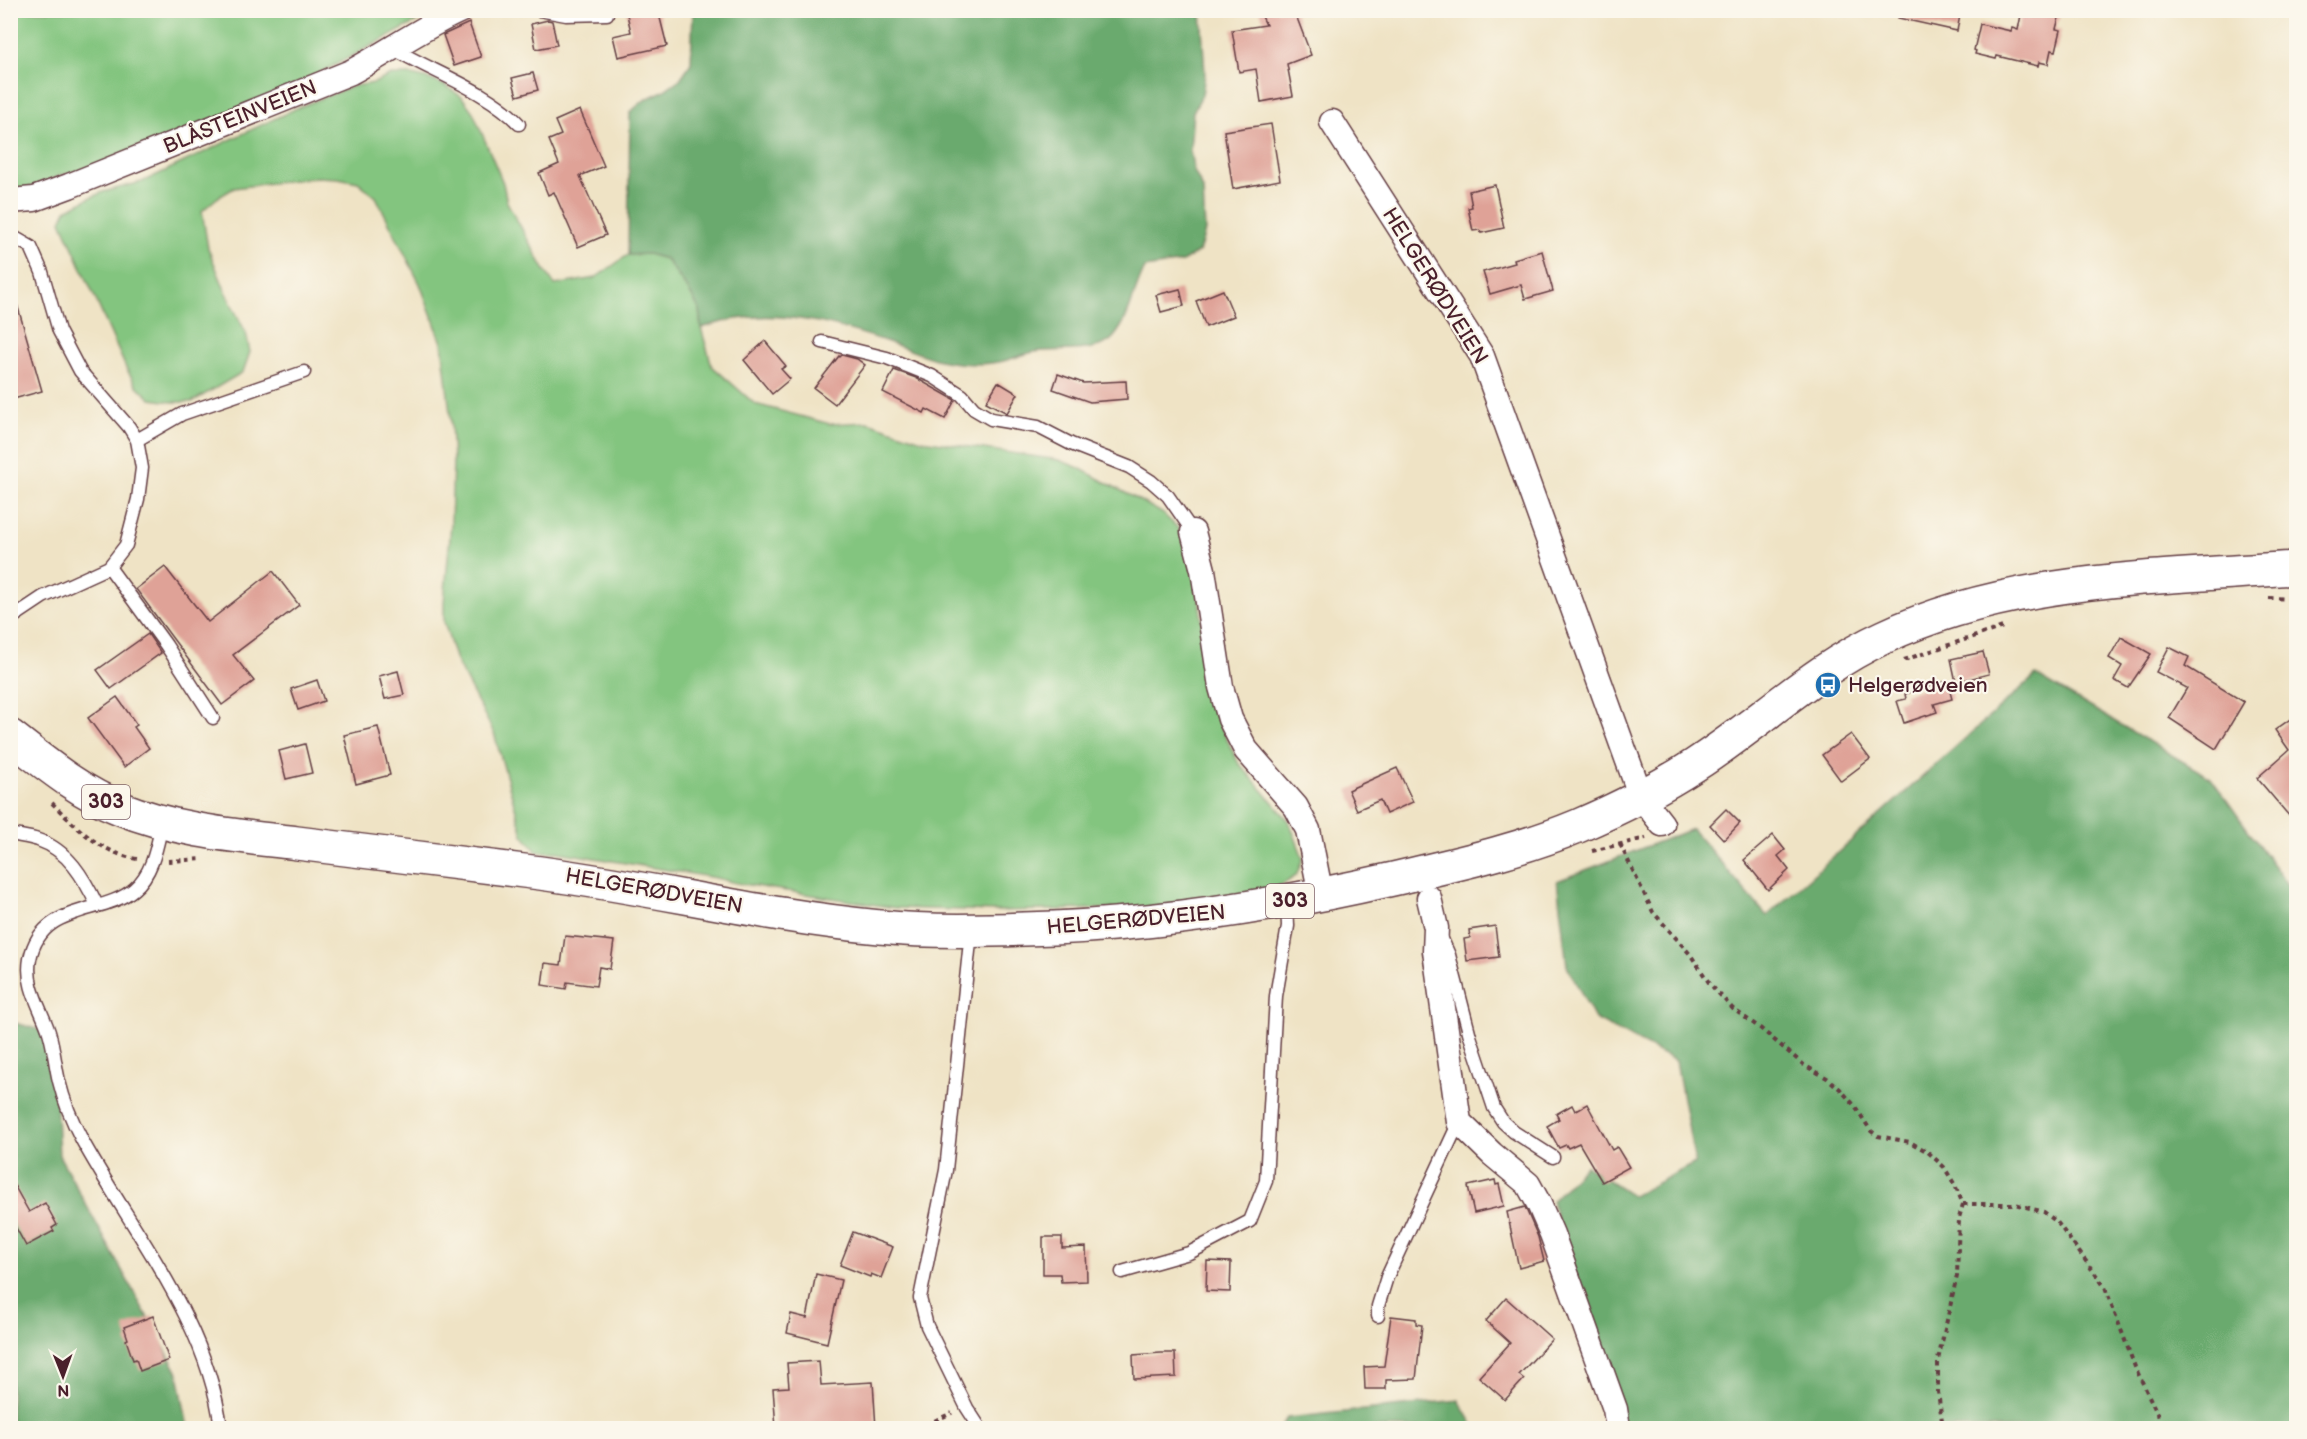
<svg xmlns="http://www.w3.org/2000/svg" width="2307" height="1439" font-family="'Balsamiq Sans',sans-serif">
<rect width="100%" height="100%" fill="#fbf7ec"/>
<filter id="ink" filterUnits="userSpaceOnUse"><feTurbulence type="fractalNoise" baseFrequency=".0167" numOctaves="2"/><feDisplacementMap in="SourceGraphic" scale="12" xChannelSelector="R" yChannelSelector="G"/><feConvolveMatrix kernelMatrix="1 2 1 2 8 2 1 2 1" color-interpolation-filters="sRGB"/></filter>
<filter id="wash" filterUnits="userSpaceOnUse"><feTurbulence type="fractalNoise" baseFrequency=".008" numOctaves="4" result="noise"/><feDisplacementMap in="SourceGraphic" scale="24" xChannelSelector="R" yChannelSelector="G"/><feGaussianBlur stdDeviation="1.35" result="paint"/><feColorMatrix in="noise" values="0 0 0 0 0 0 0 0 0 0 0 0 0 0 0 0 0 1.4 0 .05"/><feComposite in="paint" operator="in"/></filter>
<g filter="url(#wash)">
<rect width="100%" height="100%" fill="#efe3c5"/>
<g fill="#83c57f" stroke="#667255" stroke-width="1.5">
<path d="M 11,11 L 437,11 L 295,86 L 113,162 L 62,175 L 14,194 L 11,193 Z"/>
<path d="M 391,75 L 411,75 L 429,79 L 446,86 L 462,97 L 473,112 L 503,183 L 507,202 L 544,269 L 555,285 L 595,278 L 628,255 L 648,254 L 666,259 L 689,291 L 699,309 L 701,328 L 712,366 L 755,404 L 830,424 L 868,422 L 922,440 L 1059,460 L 1077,467 L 1146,504 L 1162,513 L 1177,527 L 1186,545 L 1197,582 L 1213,710 L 1238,762 L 1289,821 L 1303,858 L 1296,876 L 1280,886 L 1181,907 L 997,911 L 896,908 L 736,883 L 716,878 L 558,852 L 537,852 L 523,835 L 494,733 L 456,661 L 444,622 L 444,602 L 451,525 L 453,461 L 451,422 L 442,343 L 420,284 L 376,197 L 358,182 L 338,178 L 317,177 L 234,188 L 217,198 L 202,211 L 208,248 L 227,295 L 246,333 L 250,352 L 243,372 L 192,402 L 172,402 L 151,399 L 136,385 L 126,368 L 61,221 L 66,210 L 85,200 L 103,192 L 142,182 L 299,107 L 354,86 L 374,83 Z"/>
</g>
<g fill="#6aaa6e" stroke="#5a644c" stroke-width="1.5">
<path d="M 693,11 L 1201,11 L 1205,74 L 1202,95 L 1193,112 L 1190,151 L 1194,171 L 1203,189 L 1205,231 L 1199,252 L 1182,262 L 1145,268 C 1133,290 1131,318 1113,338 C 1098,355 1055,348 1034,352 C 1022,354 1011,360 999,362 C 982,365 960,364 944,361 C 929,359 904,347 888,342 C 840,326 787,310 736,319 C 724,321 712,325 701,328 L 699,309 L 689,291 L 666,259 L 648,254 L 628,255 L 630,112 L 646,99 L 663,91 L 680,79 L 691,63 Z"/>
<path d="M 2036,675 L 2211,778 L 2296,897 L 2296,1428 L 1617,1428 L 1552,1201 L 1586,1165 L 1633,1196 L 1695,1163 L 1676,1061 L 1595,1019 L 1567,966 L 1557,881 L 1692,829 L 1767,916 Z"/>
<path d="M 15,1023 L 53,1033 L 59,1155 L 178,1373 L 188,1428 L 11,1428 L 10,1041 Z"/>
<path d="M 1459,1400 L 1475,1428 L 1280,1428 L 1287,1418 Z"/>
</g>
<g id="blocks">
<g fill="#dfa297">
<path d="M 626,10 L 658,10 L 667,46 L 618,57 L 613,36 L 631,32 Z"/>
<path d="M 1259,10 L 1294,10 L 1311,55 L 1287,64 L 1293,96 L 1261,102 L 1256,69 L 1239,72 L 1232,30 L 1266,25 Z"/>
<path d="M 1898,10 L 1961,10 L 1957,31 L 1898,18 Z"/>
<path d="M 2022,10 L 2044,10 L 2060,14 L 2056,29 L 2061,30 L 2056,51 L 2051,50 L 2048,64 L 2039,62 L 2038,66 L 1997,56 L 1996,59 L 1975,54 L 1976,51 L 1974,50 L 1980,24 L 2011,31 L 2012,28 L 2018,30 Z"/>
<path d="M 548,20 L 552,21 L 557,45 L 536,49 L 531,24 Z"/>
<path d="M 469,23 L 481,57 L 454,66 L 443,35 Z"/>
<path d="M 533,73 L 538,90 L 517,96 L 512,78 Z"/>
<path d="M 580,110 L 604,166 L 580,176 L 606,235 L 578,247 L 554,192 L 548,195 L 539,173 L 559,164 L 549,140 L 561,135 L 555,121 Z"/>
<path d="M 1271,124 L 1280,180 L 1233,189 L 1224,131 Z"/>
<path d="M 1495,185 L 1504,228 L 1481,233 L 1480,230 L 1473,231 L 1468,208 L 1472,207 L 1469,191 Z"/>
<path d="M 1542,251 L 1553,291 L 1525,299 L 1521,285 L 1490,294 L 1483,272 L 1515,263 L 1514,259 Z"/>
<path d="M 1180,289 L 1184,306 L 1161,312 L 1156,295 Z"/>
<path d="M 1223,290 L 1234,316 L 1206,327 L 1196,301 Z"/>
<path d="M 10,297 L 15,297 L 42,391 L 10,400 Z"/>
<path d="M 765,341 L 786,366 L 781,369 L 790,379 L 772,394 L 744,360 Z"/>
<path d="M 842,355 L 857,359 L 865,365 L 835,404 L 814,388 L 839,356 L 840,357 Z"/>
<path d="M 894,370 L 916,378 L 955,400 L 945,419 L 926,409 L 924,413 L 883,392 Z"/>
<path d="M 1058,374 L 1083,383 L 1126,381 L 1127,399 L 1090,402 L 1053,389 Z"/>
<path d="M 998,382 L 1018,394 L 1007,413 L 986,402 Z"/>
<path d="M 165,567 L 208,622 L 273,571 L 299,605 L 233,655 L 254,681 L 222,705 L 136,589 Z"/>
<path d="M 148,634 L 161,653 L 111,689 L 97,670 Z"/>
<path d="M 2121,637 L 2151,654 L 2128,688 L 2114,680 L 2122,666 L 2109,658 Z"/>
<path d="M 2169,647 L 2189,657 L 2185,666 L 2244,702 L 2216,749 L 2169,718 L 2187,688 L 2156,672 Z"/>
<path d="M 1983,652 L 1989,674 L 1956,682 L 1951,659 Z"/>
<path d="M 398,671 L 404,695 L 385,699 L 379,676 Z"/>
<path d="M 317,680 L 324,701 L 298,710 L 291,689 Z"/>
<path d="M 1947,681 L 1952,699 L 1934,704 L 1937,712 L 1904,723 L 1897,701 L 1906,699 L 1905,694 Z"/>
<path d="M 117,697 L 137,725 L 134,727 L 149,748 L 124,767 L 88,718 Z"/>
<path d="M 2296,715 L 2296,824 L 2257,778 L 2289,750 L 2275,730 Z"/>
<path d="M 378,727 L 390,775 L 356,784 L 344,735 Z"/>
<path d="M 1851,734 L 1870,759 L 1841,781 L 1822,755 Z"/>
<path d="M 305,744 L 312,773 L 286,779 L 279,751 Z"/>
<path d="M 1397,768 L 1413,802 L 1386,814 L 1380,800 L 1357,810 L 1348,790 Z"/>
<path d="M 1726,809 L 1740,823 L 1724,840 L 1710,825 Z"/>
<path d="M 1773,835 L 1785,850 L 1778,856 L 1789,870 L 1768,890 L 1744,860 Z"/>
<path d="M 1495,926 L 1499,957 L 1467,961 L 1464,939 L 1470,938 L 1469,930 Z"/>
<path d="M 565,936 L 614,941 L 610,969 L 599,967 L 596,986 L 567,982 L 566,989 L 542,985 L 545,963 L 561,965 Z"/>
<path d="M 1587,1104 L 1612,1150 L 1617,1147 L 1629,1167 L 1602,1182 L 1579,1143 L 1568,1148 L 1566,1145 L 1559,1148 L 1547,1126 L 1559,1119 L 1556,1114 L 1572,1105 L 1575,1111 Z"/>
<path d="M 10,1178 L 29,1212 L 45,1203 L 57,1225 L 52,1228 L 54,1231 L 26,1246 L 10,1217 Z"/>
<path d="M 1495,1180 L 1496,1185 L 1499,1184 L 1504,1206 L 1474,1213 L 1468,1186 Z"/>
<path d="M 1525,1207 L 1538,1237 L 1544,1261 L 1519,1268 L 1507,1212 Z"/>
<path d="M 853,1232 L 893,1247 L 881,1278 L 871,1274 L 870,1277 L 840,1265 Z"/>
<path d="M 1043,1237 L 1062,1237 L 1062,1248 L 1086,1247 L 1087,1281 L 1061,1282 L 1060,1274 L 1043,1274 Z"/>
<path d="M 1207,1261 L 1231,1262 L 1230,1292 L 1206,1291 Z"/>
<path d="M 816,1274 L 841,1280 L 827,1343 L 787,1333 L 791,1314 L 807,1318 Z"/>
<path d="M 1506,1298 L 1552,1339 L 1519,1375 L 1524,1379 L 1505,1400 L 1479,1377 L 1510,1343 L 1486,1321 Z"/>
<path d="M 153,1316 L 169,1360 L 140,1371 L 136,1359 L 133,1360 L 126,1340 L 128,1339 L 124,1327 Z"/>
<path d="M 1391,1316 L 1416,1319 L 1416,1324 L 1422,1325 L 1416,1379 L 1386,1380 L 1386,1389 L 1365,1389 L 1364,1367 L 1384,1366 Z"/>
<path d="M 1161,1353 L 1175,1353 L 1176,1377 L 1134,1379 L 1133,1355 Z"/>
<path d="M 819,1361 L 821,1385 L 873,1382 L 876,1428 L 776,1428 L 773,1388 L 789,1387 L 787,1363 Z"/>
</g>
</g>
</g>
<g filter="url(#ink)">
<use href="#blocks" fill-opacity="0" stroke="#633c42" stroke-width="1.5"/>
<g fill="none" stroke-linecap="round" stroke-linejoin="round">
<defs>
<g id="service">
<path d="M 539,10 L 566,15 L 607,14"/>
<path d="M 394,49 C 433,72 490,92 519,124"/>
<path d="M 10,235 L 31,247 L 42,272 L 59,331 L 80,371 L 129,427 L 137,440 L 142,468 L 138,499 L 126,545 L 109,567 L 43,597 L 10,619"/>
<path d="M 822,342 L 887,358 L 932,376 L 962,395 L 974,409 L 991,419 L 1038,427 L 1071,444 L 1129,467 L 1151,481 L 1168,496 L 1193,532"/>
<path d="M 137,440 L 182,414 L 304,372"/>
<path d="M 109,567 L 166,645 L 213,718"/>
<path d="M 162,824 C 157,846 153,873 134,889 C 103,916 41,902 30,959 C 25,986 41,1008 49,1032 C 54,1048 55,1065 59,1081 C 64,1102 72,1121 82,1140 C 133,1233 208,1321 221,1428"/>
<path d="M 10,834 C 19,836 30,837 38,840 C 68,850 84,878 97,905"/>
<path d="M 971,932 L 946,1170 L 920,1298 L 927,1326 L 967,1408 L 980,1428"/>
<path d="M 1441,937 L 1449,955 L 1470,1036 L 1494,1108 L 1503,1122 L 1514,1132 L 1553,1157"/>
<path d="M 1122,1272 L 1189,1253 L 1250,1221 L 1266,1181 L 1276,996 L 1288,926 L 1287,903"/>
<path d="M 1378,1316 L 1378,1306 L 1387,1277 L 1459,1122"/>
</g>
<g id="minor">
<path d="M 1332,122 L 1482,356 L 1641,797 L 1662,824"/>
<path d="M 10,201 L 34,199 L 69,186 L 351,72 C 388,52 423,27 461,10"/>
<path d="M 1193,532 L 1203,570 L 1221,687 L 1230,719 L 1246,750 L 1296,807 L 1308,830 L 1321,895"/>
<path d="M 1429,898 L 1436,928 L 1435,951 L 1459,1122 L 1492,1154 L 1528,1184 L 1539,1204 L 1552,1234 L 1615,1409 L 1618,1428"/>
</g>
<path id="primary" d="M 10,736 C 45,763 79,792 120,808 C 176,831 238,836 297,843 C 373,852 448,862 524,871 C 643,885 760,916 880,927 C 928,932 976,931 1024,929 C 1150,926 1271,907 1393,879 C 1456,864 1518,851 1578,826 C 1618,809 1658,789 1695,765 C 1759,724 1814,669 1884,637 C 2011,577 2159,578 2296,568"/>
</defs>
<use href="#service" stroke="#633c42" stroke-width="15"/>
<use href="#minor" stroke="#633c42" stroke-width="27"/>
<use href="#primary" stroke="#633c42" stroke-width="36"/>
<g stroke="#633c42" stroke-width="4" stroke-dasharray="4.5 4.5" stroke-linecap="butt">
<path d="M 2269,598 L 2296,599"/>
<path d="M 1904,660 L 2003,627"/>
<path d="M 52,803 C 77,828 101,853 137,859"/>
<path d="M 1620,844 L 1653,912 L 1690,954 L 1710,984 L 1733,1009 L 1760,1028 L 1804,1065 L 1827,1078 L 1840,1089 L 1854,1105 L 1871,1131 L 1878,1136 L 1910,1142 L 1928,1152 L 1944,1167 L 1955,1185 L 1963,1204 L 1959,1218 L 1957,1276 L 1938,1360 L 1938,1392 L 1943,1428"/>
<path d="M 1592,851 L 1646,838"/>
<path d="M 168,861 L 202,859"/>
<path d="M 1963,1204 L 2015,1204 L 2044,1212 L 2057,1222 L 2105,1287 L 2135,1367 L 2157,1413 L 2159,1428"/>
<path d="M 918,1428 L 952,1413"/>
</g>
<use href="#service" stroke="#fff" stroke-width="12"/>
<use href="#minor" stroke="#fff" stroke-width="24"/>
<use href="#primary" stroke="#fff" stroke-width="33"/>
</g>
</g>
<defs>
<symbol id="bus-disc" viewBox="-11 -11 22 22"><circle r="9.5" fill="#1f6fb2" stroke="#fbf7ec"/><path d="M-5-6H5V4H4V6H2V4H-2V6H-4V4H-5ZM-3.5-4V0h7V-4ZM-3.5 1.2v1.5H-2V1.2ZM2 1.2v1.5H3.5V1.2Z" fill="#fff"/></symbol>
</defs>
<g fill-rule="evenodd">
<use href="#bus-disc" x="1813" y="670" width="30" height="30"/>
</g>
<g text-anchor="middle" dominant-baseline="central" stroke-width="4.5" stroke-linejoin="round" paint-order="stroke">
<g fill="#fbf7ec" stroke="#7f6065" stroke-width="1.5">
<rect x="82" y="785" width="48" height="34" rx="4.5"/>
<rect x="1266" y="884" width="48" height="34" rx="4.5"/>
</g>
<g font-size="20" font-weight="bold" fill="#4a1f2b">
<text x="106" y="802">303</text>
<text x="1290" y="901">303</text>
</g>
<g font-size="21" fill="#4a1f2b" stroke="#fbf7ec">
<text transform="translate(240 117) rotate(-22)">BLÅSTEINVEIEN</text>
<text transform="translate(1435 286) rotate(58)">HELGERØDVEIEN</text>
<text transform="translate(654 891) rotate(10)">HELGERØDVEIEN</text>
<text transform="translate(1136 920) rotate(-5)">HELGERØDVEIEN</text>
</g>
<g font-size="21" fill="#4a1f2b" stroke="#fbf7ec" text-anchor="start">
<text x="1848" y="685">Helgerødveien</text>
</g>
</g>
<rect width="2307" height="1439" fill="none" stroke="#fbf7ec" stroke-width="36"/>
<g transform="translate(63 1376) rotate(179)" stroke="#fbf7ec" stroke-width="4.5" paint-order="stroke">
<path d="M0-4.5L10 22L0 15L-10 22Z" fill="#4a1f2b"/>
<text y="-9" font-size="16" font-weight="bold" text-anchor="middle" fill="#4a1f2b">N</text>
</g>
</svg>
